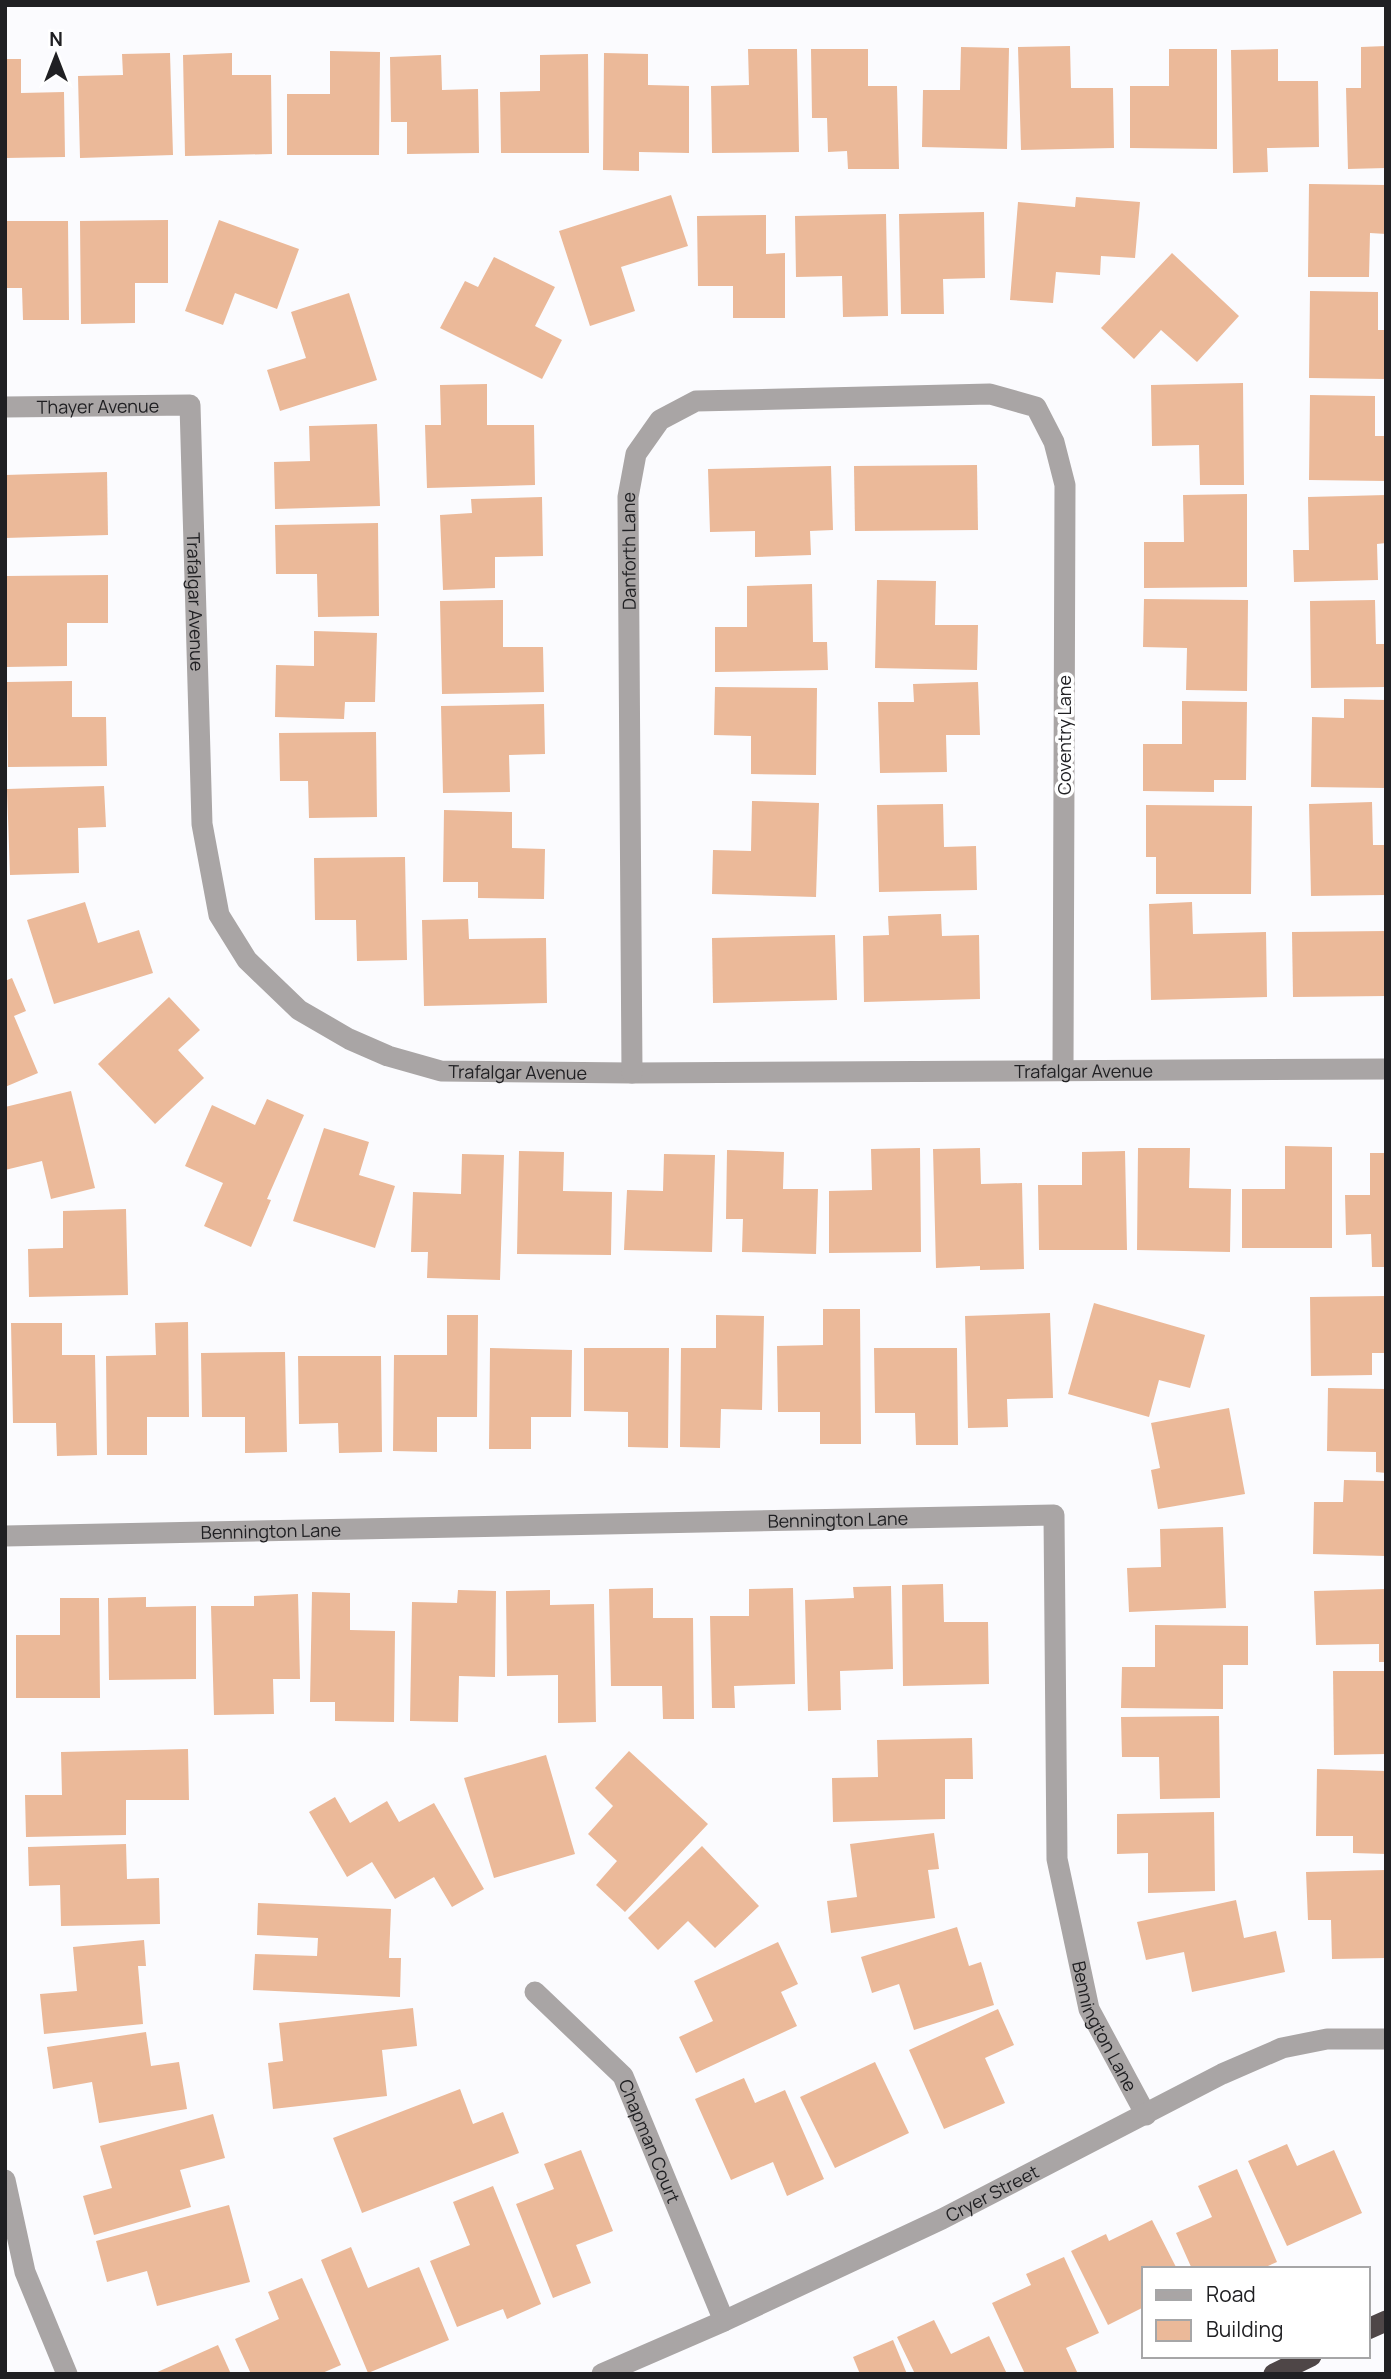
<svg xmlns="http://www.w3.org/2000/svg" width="1391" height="2379" font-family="Manrope,sans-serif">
<rect width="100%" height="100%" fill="#fbfbfe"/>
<g fill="#ebb999">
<path d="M 1070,46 L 1071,88 L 1113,88 L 1114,148 L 1021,150 L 1018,47 Z"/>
<path d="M 1386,46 L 1386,168 L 1348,169 L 1346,88 L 1361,88 L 1361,47 Z"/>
<path d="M 961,47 L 1009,48 L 1007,149 L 922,147 L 923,90 L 960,90 Z"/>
<path d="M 748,49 L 797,49 L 799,152 L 712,153 L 711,86 L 749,85 Z"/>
<path d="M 811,49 L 868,49 L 868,86 L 897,86 L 899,169 L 848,169 L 847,151 L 828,152 L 827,118 L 812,118 Z"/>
<path d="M 1169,49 L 1217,49 L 1217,149 L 1130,148 L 1130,86 L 1169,86 Z"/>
<path d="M 1278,49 L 1278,81 L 1318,81 L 1319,147 L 1267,148 L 1268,172 L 1233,173 L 1231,50 Z"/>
<path d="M 330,51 L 380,52 L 379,155 L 287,155 L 287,94 L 330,94 Z"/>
<path d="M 170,53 L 173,155 L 80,158 L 78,76 L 123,75 L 122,54 Z"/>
<path d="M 232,53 L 232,75 L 271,75 L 272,154 L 185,156 L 183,55 Z"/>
<path d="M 604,53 L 648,54 L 648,85 L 689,86 L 689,153 L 639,152 L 639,171 L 603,170 Z"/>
<path d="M 588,54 L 589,153 L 501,153 L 500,92 L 540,91 L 540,55 Z"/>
<path d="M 441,55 L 442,90 L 478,89 L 479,153 L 407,154 L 407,122 L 391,122 L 390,57 Z"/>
<path d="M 5,59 L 21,59 L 21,93 L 64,92 L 65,157 L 5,158 Z"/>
<path d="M 1309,184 L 1386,185 L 1386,234 L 1370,233 L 1369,277 L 1308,277 Z"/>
<path d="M 671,195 L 688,246 L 621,267 L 635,311 L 590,326 L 559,231 Z"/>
<path d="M 1076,197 L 1140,202 L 1135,258 L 1101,256 L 1100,275 L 1056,272 L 1053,303 L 1010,300 L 1018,202 L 1075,207 Z"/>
<path d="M 984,212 L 985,278 L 943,279 L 944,314 L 901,314 L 899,214 Z"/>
<path d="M 886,214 L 888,316 L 843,317 L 842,276 L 796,277 L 795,216 Z"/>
<path d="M 766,215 L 766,254 L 785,253 L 785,318 L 733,318 L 733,286 L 698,286 L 697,216 Z"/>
<path d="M 168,220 L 168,283 L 135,283 L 135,323 L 81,324 L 80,221 Z"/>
<path d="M 219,220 L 299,249 L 277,309 L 235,293 L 223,325 L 185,311 Z"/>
<path d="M 5,221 L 68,221 L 69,320 L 23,320 L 22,288 L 5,288 Z"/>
<path d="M 1172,253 L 1239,316 L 1197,362 L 1161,330 L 1134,359 L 1101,328 Z"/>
<path d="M 494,257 L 555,287 L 535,326 L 562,340 L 542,379 L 440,328 L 465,281 L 478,287 Z"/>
<path d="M 1310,291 L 1378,292 L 1378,330 L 1386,330 L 1386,379 L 1309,378 Z"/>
<path d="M 349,293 L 377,380 L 280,411 L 267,370 L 306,358 L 291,312 Z"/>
<path d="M 1243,383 L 1244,485 L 1200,485 L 1199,445 L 1152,446 L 1151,385 Z"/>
<path d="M 487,384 L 487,425 L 534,425 L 535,485 L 427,488 L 425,425 L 441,425 L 440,385 Z"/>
<path d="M 1310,395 L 1375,396 L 1375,436 L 1386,436 L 1386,481 L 1309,480 Z"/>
<path d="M 377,424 L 380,506 L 275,509 L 274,462 L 310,461 L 309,426 Z"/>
<path d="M 977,465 L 978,530 L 855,531 L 854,466 Z"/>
<path d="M 831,466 L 833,530 L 810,531 L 811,555 L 755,557 L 755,531 L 710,532 L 708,469 Z"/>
<path d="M 107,472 L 108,535 L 5,538 L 5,475 Z"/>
<path d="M 1247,494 L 1247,587 L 1144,588 L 1144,542 L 1184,542 L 1183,495 Z"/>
<path d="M 1386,495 L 1386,543 L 1377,544 L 1378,580 L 1294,582 L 1293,550 L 1309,550 L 1308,497 Z"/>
<path d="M 542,497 L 543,556 L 495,557 L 495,588 L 443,590 L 440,515 L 472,513 L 471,499 Z"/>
<path d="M 378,523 L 379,616 L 318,617 L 317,574 L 276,574 L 275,525 Z"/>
<path d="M 108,575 L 108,623 L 67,623 L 67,666 L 5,667 L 6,576 Z"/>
<path d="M 877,580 L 936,581 L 935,625 L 978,625 L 977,670 L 875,668 Z"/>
<path d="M 812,584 L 813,642 L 827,642 L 828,670 L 715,672 L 715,627 L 747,627 L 747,586 Z"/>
<path d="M 1144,599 L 1248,600 L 1247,691 L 1186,690 L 1187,648 L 1143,647 Z"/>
<path d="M 503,600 L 503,647 L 543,647 L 544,692 L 442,694 L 440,601 Z"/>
<path d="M 1375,600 L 1376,644 L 1386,644 L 1386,687 L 1311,688 L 1310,601 Z"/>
<path d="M 314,631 L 377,633 L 375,702 L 345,702 L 344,719 L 275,717 L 276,665 L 314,666 Z"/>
<path d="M 72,681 L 72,717 L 106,717 L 107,766 L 8,767 L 7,682 Z"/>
<path d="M 978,682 L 980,735 L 946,735 L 947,772 L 880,773 L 878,702 L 914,702 L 913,684 Z"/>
<path d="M 715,687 L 817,688 L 816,775 L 751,774 L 751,736 L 714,735 Z"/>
<path d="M 1344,699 L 1386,700 L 1386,788 L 1311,787 L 1312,717 L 1344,718 Z"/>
<path d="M 1182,701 L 1247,702 L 1246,780 L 1214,780 L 1214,792 L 1143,791 L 1143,744 L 1182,744 Z"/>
<path d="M 544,704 L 545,754 L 509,755 L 510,792 L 443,793 L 441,706 Z"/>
<path d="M 376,732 L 377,817 L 309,818 L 308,781 L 280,781 L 279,733 Z"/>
<path d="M 104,786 L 106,827 L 78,828 L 79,873 L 10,875 L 7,789 Z"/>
<path d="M 752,801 L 819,803 L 816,897 L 712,894 L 713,850 L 751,851 Z"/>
<path d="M 1372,802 L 1373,845 L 1386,845 L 1386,895 L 1311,896 L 1309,804 Z"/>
<path d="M 943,804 L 944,847 L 976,846 L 977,890 L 879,892 L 877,805 Z"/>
<path d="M 1146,805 L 1252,806 L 1251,894 L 1156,894 L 1156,857 L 1146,857 Z"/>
<path d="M 444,810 L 512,812 L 512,848 L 545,849 L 544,899 L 478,898 L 478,882 L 443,882 Z"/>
<path d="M 405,857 L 407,960 L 357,961 L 356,920 L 315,920 L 314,858 Z"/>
<path d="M 85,902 L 98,943 L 139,930 L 153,973 L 54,1004 L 27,920 Z"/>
<path d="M 1192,902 L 1193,934 L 1266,932 L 1267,997 L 1151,1000 L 1149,904 Z"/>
<path d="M 941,914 L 942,936 L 979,935 L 980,999 L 864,1002 L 863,936 L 889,935 L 888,916 Z"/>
<path d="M 468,919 L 469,939 L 546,938 L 547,1003 L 424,1006 L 422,920 Z"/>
<path d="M 1386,931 L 1386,996 L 1293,997 L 1292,932 Z"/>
<path d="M 835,935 L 837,1000 L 713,1003 L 712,938 Z"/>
<path d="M 12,978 L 26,1011 L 14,1016 L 38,1073 L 5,1087 L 5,981 Z"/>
<path d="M 169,997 L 200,1030 L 178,1050 L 204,1078 L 155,1124 L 98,1064 Z"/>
<path d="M 71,1091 L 95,1188 L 51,1199 L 42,1161 L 5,1170 L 5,1107 Z"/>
<path d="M 267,1099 L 304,1115 L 267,1199 L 271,1200 L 251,1247 L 204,1226 L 223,1183 L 185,1166 L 212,1105 L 255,1125 Z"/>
<path d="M 324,1128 L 369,1142 L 359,1175 L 395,1186 L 375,1248 L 293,1221 Z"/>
<path d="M 1285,1146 L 1332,1147 L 1332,1248 L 1242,1248 L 1242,1189 L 1285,1189 Z"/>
<path d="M 920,1148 L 921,1252 L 829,1253 L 829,1191 L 872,1190 L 871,1149 Z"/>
<path d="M 980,1148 L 981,1184 L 1022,1183 L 1024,1269 L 980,1270 L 980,1266 L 936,1268 L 933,1149 Z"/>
<path d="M 1138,1148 L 1190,1148 L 1189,1188 L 1231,1189 L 1230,1252 L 1137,1250 Z"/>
<path d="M 727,1150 L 784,1152 L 783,1189 L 818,1189 L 816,1254 L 742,1252 L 743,1219 L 726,1219 Z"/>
<path d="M 519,1151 L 564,1152 L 563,1191 L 612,1192 L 611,1255 L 517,1254 Z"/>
<path d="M 1125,1151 L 1127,1250 L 1039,1250 L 1038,1185 L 1082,1185 L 1082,1152 Z"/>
<path d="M 1370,1153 L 1386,1153 L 1386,1267 L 1372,1267 L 1371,1234 L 1346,1235 L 1345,1195 L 1370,1195 Z"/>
<path d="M 462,1154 L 504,1155 L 500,1280 L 427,1278 L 428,1252 L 411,1252 L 413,1192 L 461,1194 Z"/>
<path d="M 664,1154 L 715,1155 L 712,1252 L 624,1250 L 627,1190 L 663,1191 Z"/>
<path d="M 126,1209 L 128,1295 L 29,1297 L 28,1249 L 63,1248 L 63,1211 Z"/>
<path d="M 1386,1296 L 1386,1353 L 1372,1353 L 1372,1375 L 1311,1376 L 1310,1297 Z"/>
<path d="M 1094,1303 L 1205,1335 L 1190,1388 L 1159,1380 L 1149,1417 L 1068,1394 Z"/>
<path d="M 823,1309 L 860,1309 L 861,1444 L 820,1444 L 820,1412 L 778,1412 L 777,1346 L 823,1345 Z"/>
<path d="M 1050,1313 L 1053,1398 L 1007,1399 L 1008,1427 L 968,1428 L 965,1316 Z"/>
<path d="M 447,1315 L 478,1315 L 477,1417 L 437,1417 L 437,1452 L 393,1451 L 394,1355 L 447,1355 Z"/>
<path d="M 716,1315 L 764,1316 L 762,1410 L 721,1409 L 720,1448 L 680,1447 L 681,1348 L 716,1348 Z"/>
<path d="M 188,1322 L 189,1417 L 147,1417 L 147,1455 L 107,1455 L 106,1356 L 156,1355 L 155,1323 Z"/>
<path d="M 11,1323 L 62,1323 L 62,1355 L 95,1355 L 97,1455 L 57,1456 L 56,1423 L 13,1423 Z"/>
<path d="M 490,1348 L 572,1350 L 571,1417 L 531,1417 L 531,1449 L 489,1449 Z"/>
<path d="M 584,1348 L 669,1348 L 668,1448 L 628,1447 L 628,1412 L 584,1411 Z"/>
<path d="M 874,1348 L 957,1348 L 958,1445 L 916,1445 L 915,1413 L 875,1413 Z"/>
<path d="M 285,1352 L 287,1452 L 245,1453 L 245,1417 L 202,1417 L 201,1353 Z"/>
<path d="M 298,1356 L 381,1356 L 382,1452 L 339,1453 L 338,1423 L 299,1424 Z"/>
<path d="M 1328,1388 L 1386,1389 L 1386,1473 L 1376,1472 L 1376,1452 L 1327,1451 Z"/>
<path d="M 1229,1408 L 1245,1494 L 1158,1509 L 1151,1470 L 1160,1468 L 1151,1423 Z"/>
<path d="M 1344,1480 L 1386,1481 L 1386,1556 L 1313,1554 L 1314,1502 L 1343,1502 Z"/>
<path d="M 1223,1527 L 1226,1608 L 1129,1612 L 1127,1568 L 1161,1567 L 1160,1529 Z"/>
<path d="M 943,1584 L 944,1622 L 988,1622 L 989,1684 L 903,1686 L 902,1585 Z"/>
<path d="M 891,1586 L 893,1669 L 840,1671 L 841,1710 L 808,1711 L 805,1600 L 854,1598 L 853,1587 Z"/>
<path d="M 653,1588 L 653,1618 L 693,1618 L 694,1719 L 663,1719 L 662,1686 L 611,1686 L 609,1589 Z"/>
<path d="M 793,1588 L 795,1684 L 734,1686 L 735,1708 L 712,1708 L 710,1616 L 749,1616 L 749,1589 Z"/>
<path d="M 1386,1589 L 1386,1662 L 1379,1662 L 1379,1644 L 1316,1645 L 1314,1591 Z"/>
<path d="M 458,1590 L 496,1591 L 495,1677 L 459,1676 L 458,1722 L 410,1721 L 412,1602 L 457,1603 Z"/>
<path d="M 550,1590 L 550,1605 L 594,1604 L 596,1722 L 558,1723 L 558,1675 L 507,1676 L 506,1591 Z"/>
<path d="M 312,1592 L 350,1593 L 350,1630 L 395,1631 L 394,1722 L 335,1721 L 335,1702 L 310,1702 Z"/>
<path d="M 298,1594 L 300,1679 L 273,1679 L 274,1714 L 214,1715 L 211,1606 L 254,1606 L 254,1596 Z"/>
<path d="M 146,1597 L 146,1607 L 196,1606 L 196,1679 L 109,1680 L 108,1598 Z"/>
<path d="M 60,1598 L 99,1598 L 100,1698 L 16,1698 L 16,1635 L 60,1635 Z"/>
<path d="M 1155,1625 L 1248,1626 L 1248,1665 L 1223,1665 L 1223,1709 L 1121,1708 L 1122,1667 L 1155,1667 Z"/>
<path d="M 1333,1671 L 1386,1671 L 1386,1754 L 1334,1755 Z"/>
<path d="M 1219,1716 L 1220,1798 L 1160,1799 L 1159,1757 L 1122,1757 L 1121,1717 Z"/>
<path d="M 972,1738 L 973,1779 L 945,1779 L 945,1819 L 833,1822 L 832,1778 L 878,1777 L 877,1740 Z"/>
<path d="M 188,1749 L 189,1800 L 126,1800 L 126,1835 L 26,1837 L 25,1795 L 62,1795 L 61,1752 Z"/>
<path d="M 629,1751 L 708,1824 L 625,1912 L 596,1885 L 617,1861 L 588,1834 L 613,1806 L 595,1788 Z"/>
<path d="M 546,1755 L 575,1854 L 494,1878 L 464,1778 Z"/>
<path d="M 1317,1769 L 1386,1771 L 1386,1854 L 1353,1853 L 1353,1836 L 1316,1836 Z"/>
<path d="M 335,1797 L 350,1823 L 387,1801 L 399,1822 L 434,1803 L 484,1889 L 452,1907 L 434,1877 L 395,1899 L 372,1862 L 347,1877 L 309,1812 Z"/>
<path d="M 1214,1812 L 1215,1891 L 1148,1893 L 1148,1853 L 1117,1854 L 1117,1814 Z"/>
<path d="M 934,1833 L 939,1869 L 928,1870 L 935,1918 L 831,1933 L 827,1901 L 857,1897 L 850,1844 Z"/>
<path d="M 126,1844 L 127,1879 L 159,1878 L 160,1924 L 61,1926 L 60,1885 L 29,1886 L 28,1847 Z"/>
<path d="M 702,1846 L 759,1906 L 715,1948 L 688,1921 L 658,1950 L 628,1918 Z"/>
<path d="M 1386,1870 L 1386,1958 L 1332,1959 L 1331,1920 L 1308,1920 L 1306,1872 Z"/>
<path d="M 1236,1900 L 1244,1938 L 1276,1931 L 1285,1972 L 1192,1992 L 1184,1952 L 1146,1960 L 1137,1922 Z"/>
<path d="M 258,1903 L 391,1909 L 389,1958 L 401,1958 L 400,1997 L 253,1990 L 255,1954 L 317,1956 L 318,1938 L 257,1935 Z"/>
<path d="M 957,1927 L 969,1966 L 981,1962 L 994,2005 L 914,2030 L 899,1984 L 872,1993 L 861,1957 Z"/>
<path d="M 144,1940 L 146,1966 L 138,1966 L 143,2024 L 44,2034 L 40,1994 L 77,1991 L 73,1947 Z"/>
<path d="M 778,1942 L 798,1984 L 781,1992 L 797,2026 L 696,2073 L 679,2037 L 713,2021 L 694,1981 Z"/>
<path d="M 413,2008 L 417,2046 L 382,2050 L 387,2096 L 273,2109 L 268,2063 L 283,2061 L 279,2023 Z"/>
<path d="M 998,2009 L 1014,2045 L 985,2058 L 1005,2103 L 944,2129 L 909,2050 Z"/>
<path d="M 146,2032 L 151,2066 L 179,2062 L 187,2109 L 99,2123 L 92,2082 L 53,2089 L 47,2047 Z"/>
<path d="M 875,2062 L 909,2133 L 835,2168 L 800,2097 Z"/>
<path d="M 744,2078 L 755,2103 L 785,2090 L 824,2179 L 787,2196 L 773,2162 L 731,2180 L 695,2099 Z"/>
<path d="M 460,2089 L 473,2124 L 503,2112 L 519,2153 L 362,2213 L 333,2138 Z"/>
<path d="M 213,2114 L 225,2158 L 180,2170 L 191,2207 L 94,2235 L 83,2196 L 112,2188 L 100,2146 Z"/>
<path d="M 1287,2144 L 1297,2166 L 1334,2150 L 1362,2213 L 1287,2246 L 1248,2161 Z"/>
<path d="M 581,2150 L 613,2231 L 576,2245 L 591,2283 L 553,2298 L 516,2204 L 554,2189 L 544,2164 Z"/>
<path d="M 1237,2169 L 1277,2262 L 1261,2269 L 1192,2269 L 1176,2233 L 1212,2217 L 1198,2186 Z"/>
<path d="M 493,2186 L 541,2304 L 507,2319 L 503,2309 L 457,2327 L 430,2261 L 470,2245 L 453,2202 Z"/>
<path d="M 229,2205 L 250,2282 L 157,2306 L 147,2271 L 107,2282 L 96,2241 Z"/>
<path d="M 1152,2220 L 1177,2269 L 1144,2269 L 1144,2307 L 1108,2325 L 1071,2251 L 1106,2234 L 1109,2241 Z"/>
<path d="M 351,2247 L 368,2288 L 419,2267 L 449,2340 L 368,2373 L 321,2260 Z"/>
<path d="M 1064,2257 L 1099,2333 L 1066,2348 L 1078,2374 L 1025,2374 L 992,2303 L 1031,2285 L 1026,2274 Z"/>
<path d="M 302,2278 L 341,2365 L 320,2374 L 251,2374 L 235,2339 L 279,2319 L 268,2292 Z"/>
<path d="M 934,2320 L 951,2354 L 989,2336 L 1007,2374 L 915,2374 L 897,2337 Z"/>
<path d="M 893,2340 L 907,2374 L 860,2374 L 853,2357 Z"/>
<path d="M 218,2345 L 231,2374 L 153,2374 Z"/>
</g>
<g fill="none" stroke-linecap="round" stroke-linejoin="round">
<g stroke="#a9a5a5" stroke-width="21">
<path id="s1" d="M 5,407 L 190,405 L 202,824 L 219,915 L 247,960 L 299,1010 L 349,1039 L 388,1056 L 441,1071 L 632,1073 L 1386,1069"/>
<path id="s2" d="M 632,1073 L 628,497 L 636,454 L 660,420 L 696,401 L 990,394 L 1036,407 L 1054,442 L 1065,485 L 1063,1069"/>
<path id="s3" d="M 5,1536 L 1054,1515 L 1057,1859 L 1089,2009 L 1146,2115"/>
<path id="s4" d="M 535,1992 L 623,2076 L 724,2321"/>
<path d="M 5,2180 L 25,2272 L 67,2374"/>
<path id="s5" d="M 602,2374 L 724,2321 L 942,2219 L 1222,2074 L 1282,2048 L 1327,2039 L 1386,2039"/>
</g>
<g stroke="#4e4647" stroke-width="21">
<path d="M 1368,2329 L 1386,2321"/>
<path d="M 1274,2374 L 1311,2356"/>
</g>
</g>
<g text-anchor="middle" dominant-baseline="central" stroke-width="7" stroke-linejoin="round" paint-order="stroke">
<g font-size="18" fill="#202023" stroke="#fff">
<text stroke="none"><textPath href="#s1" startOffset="93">Thayer Avenue</textPath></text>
<text stroke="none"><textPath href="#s2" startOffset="522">Danforth Lane</textPath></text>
<text stroke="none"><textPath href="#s1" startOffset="382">Trafalgar Avenue</textPath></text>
<text transform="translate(1064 735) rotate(-90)">Coventry Lane</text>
<text stroke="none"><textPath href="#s1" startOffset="1620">Trafalgar Avenue</textPath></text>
<text stroke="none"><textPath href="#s1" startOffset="1054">Trafalgar Avenue</textPath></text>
<text stroke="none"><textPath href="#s3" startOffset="833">Bennington Lane</textPath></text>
<text stroke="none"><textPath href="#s3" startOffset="266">Bennington Lane</textPath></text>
<text stroke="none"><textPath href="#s3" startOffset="1568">Bennington Lane</textPath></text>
<text stroke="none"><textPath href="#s4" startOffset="192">Chapman Court</textPath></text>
<text stroke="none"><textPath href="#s5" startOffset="430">Cryer Street</textPath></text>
</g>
</g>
<rect width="1391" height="2379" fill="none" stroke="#202023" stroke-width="14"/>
<rect x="1142" y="2267" width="228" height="91" fill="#ffffff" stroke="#a6a6a7" stroke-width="2"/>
<rect x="1156" y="2290" width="35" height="10" fill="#a9a5a5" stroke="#a6a6a7" stroke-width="2"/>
<text x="1206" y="2302" font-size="21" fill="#202023">Road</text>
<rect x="1156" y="2320" width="35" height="21" fill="#ebb999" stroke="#a6a6a7" stroke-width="2"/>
<text x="1206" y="2337" font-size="21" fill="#202023">Building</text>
<g transform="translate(56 56)" stroke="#ffffff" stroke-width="5" paint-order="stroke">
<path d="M0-5L12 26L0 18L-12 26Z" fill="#202023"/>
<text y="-10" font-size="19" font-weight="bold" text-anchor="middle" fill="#202023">N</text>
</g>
</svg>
